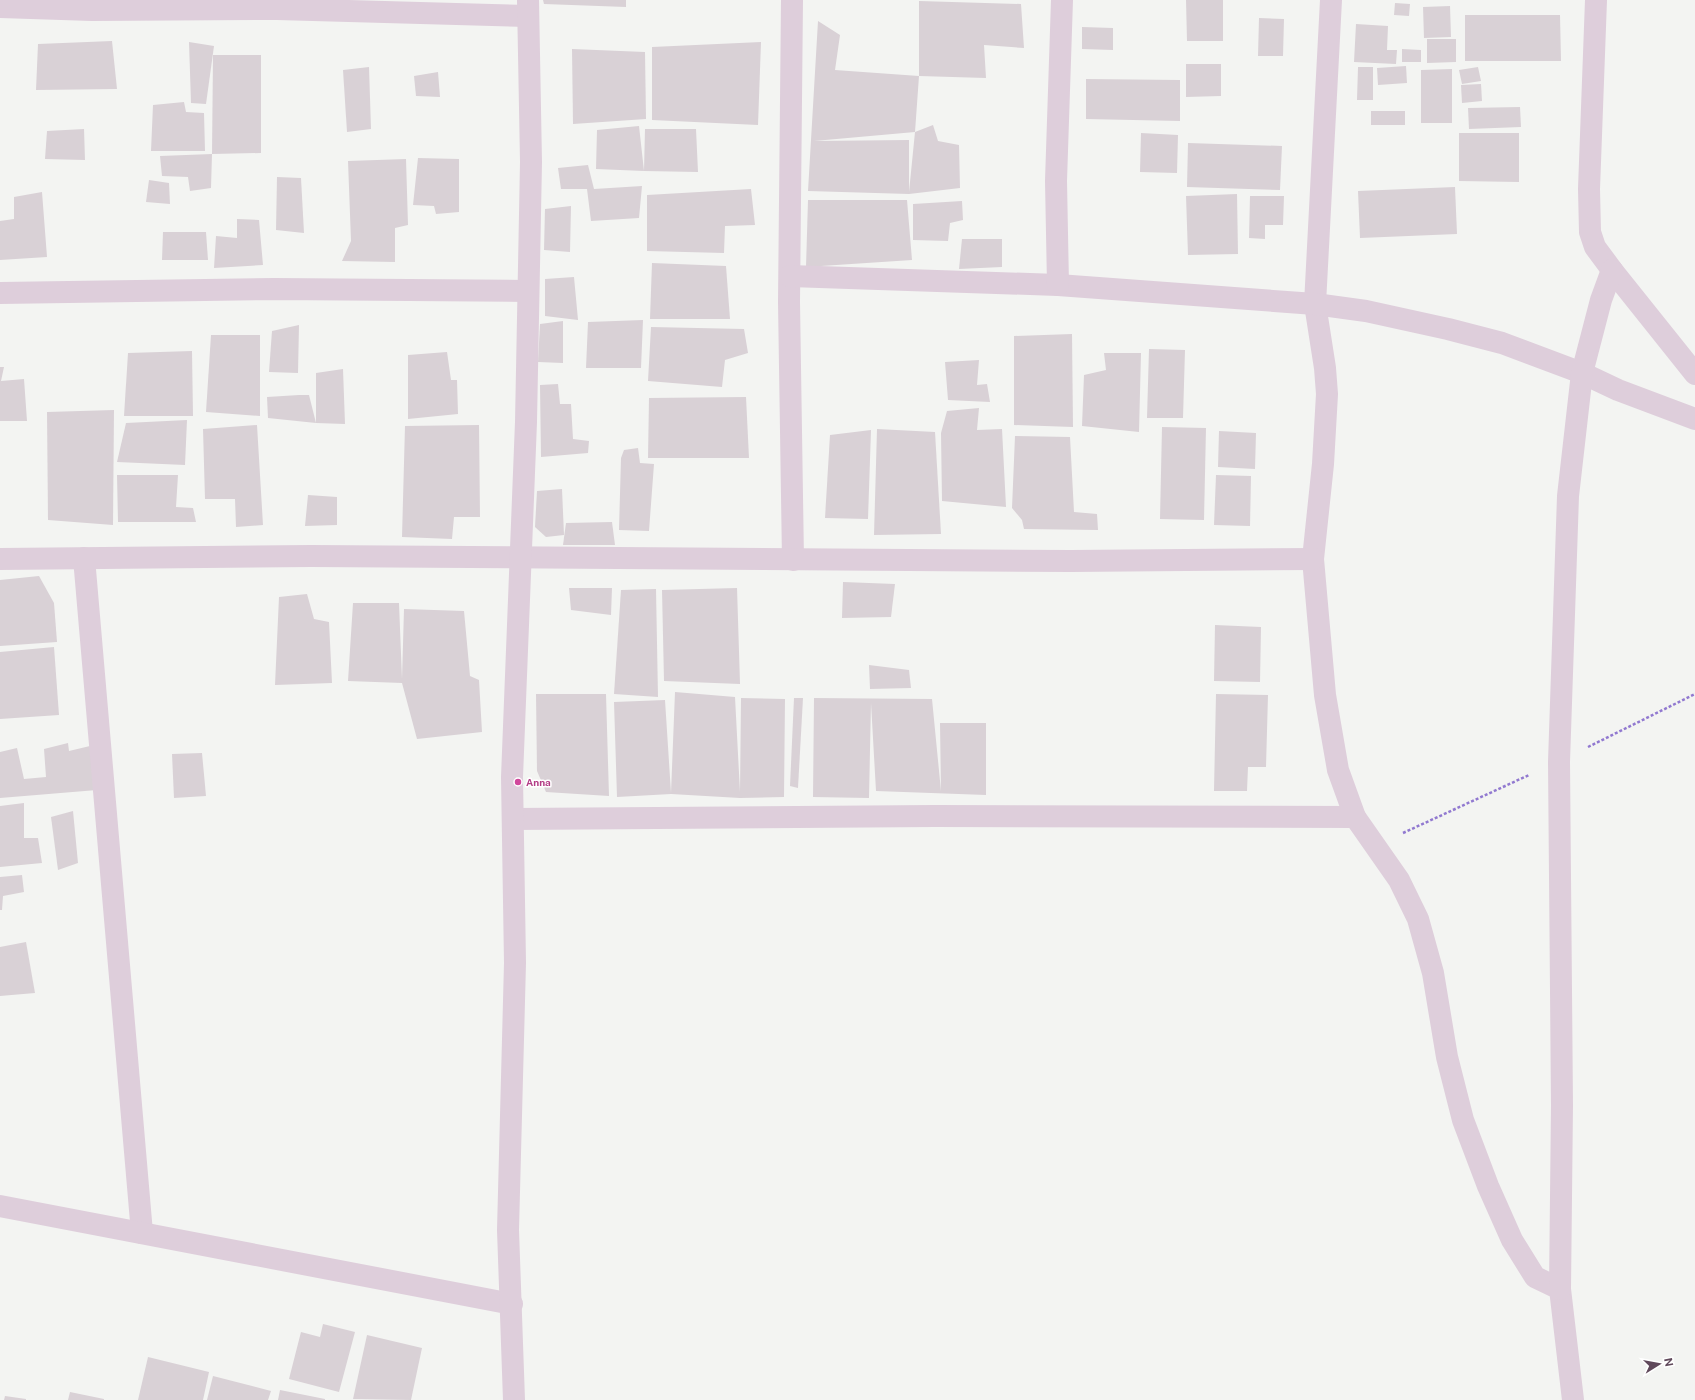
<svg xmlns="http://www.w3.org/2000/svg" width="1695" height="1400" font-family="'Public Sans',sans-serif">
<rect width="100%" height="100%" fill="#f3f4f2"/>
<g fill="#d9d1d6">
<path d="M 543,0 L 626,0 L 626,7 L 544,4 Z"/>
<path d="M 1186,0 L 1223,0 L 1223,41 L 1187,41 Z"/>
<path d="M 919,1 L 1021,4 L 1024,48 L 984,45 L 986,78 L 919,76 Z"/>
<path d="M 1395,3 L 1410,4 L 1409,16 L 1394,15 Z"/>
<path d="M 1450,6 L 1451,37 L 1424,38 L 1423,7 Z"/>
<path d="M 1465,15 L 1560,15 L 1561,61 L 1465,61 Z"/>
<path d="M 1259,18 L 1284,19 L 1283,56 L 1258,56 Z"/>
<path d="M 818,21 L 840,35 L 835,70 L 919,76 L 915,132 L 814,141 L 909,140 L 909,192 L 915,132 L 933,125 L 938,141 L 959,145 L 960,188 L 909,194 L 808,191 Z"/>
<path d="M 1356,24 L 1388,26 L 1387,50 L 1397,50 L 1396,64 L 1354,62 Z"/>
<path d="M 1082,27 L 1113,28 L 1113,50 L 1082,49 Z"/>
<path d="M 1427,39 L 1456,39 L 1456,62 L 1427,63 Z"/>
<path d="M 112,41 L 117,89 L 36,90 L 38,44 Z"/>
<path d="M 189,42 L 214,46 L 206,104 L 191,103 Z"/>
<path d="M 761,42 L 758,125 L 652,120 L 652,47 Z"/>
<path d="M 572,49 L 645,52 L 646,119 L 573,124 Z"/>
<path d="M 1402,49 L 1421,50 L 1421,62 L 1402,62 Z"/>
<path d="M 213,55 L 261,55 L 261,153 L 212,154 Z"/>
<path d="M 1186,64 L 1221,64 L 1221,96 L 1186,97 Z"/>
<path d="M 1406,66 L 1407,83 L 1378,85 L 1377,68 Z"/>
<path d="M 369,67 L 371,129 L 347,132 L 343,70 Z"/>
<path d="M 1358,67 L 1373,67 L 1373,100 L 1357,100 Z"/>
<path d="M 1478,67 L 1481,81 L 1462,84 L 1459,70 Z"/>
<path d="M 1452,69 L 1452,123 L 1421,123 L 1421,70 Z"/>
<path d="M 438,72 L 440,97 L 416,96 L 414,76 Z"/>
<path d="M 1086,79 L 1180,80 L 1180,121 L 1086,119 Z"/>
<path d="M 1481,84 L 1482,101 L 1462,103 L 1461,85 Z"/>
<path d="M 184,102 L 186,112 L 204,113 L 205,151 L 151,151 L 153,105 Z"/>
<path d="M 1520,107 L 1521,127 L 1469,129 L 1468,108 Z"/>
<rect x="1371" y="111" width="34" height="14"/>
<path d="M 639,126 L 644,171 L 645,129 L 696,129 L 698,172 L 644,171 L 596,169 L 597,130 Z"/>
<path d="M 84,129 L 85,160 L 45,159 L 47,131 Z"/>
<path d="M 1141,133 L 1178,135 L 1177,173 L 1140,172 Z"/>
<path d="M 1459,133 L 1519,133 L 1519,182 L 1459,181 Z"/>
<path d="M 1188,143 L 1282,146 L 1280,190 L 1187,187 Z"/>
<path d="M 212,154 L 211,188 L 190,191 L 188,177 L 162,176 L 160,156 Z"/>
<path d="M 418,158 L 459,159 L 459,212 L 436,214 L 434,206 L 413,205 Z"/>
<path d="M 406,159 L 408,225 L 395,228 L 395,262 L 342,261 L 351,241 L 348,161 Z"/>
<path d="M 588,165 L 594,189 L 642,186 L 639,218 L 591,221 L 587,189 L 561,189 L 558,168 Z"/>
<path d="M 277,177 L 301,178 L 304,233 L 276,230 Z"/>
<path d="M 149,180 L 169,183 L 170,204 L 146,202 Z"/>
<path d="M 1455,187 L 1457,234 L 1360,238 L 1358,191 Z"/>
<path d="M 751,189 L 755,225 L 725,226 L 724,253 L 647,251 L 647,195 Z"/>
<path d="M 42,192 L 47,257 L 0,260 L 0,221 L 14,219 L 14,197 Z"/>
<path d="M 1237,194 L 1238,254 L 1188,255 L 1186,196 Z"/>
<path d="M 1250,196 L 1284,196 L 1283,225 L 1265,225 L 1265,239 L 1249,238 Z"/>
<path d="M 808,200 L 907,200 L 912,260 L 806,267 Z"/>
<path d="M 962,201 L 963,220 L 950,223 L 948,241 L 913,240 L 913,204 Z"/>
<path d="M 571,206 L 570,252 L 544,250 L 545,209 Z"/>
<path d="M 237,219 L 259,220 L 263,265 L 214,268 L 216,236 L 237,238 Z"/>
<path d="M 163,232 L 206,232 L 208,260 L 162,260 Z"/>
<path d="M 962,239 L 1002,239 L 1002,267 L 959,269 Z"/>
<path d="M 652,263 L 726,266 L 730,319 L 650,319 Z"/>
<path d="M 574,277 L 578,320 L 545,316 L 545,279 Z"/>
<path d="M 643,320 L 641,368 L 586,368 L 588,322 Z"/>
<path d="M 563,321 L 563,363 L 538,362 L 540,324 Z"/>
<path d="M 299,325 L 298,373 L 269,372 L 272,331 Z"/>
<path d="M 651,327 L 744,329 L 748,353 L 725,360 L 722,387 L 648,381 Z"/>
<path d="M 1072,334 L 1073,427 L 1014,425 L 1014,336 Z"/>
<path d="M 211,335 L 260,335 L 260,416 L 206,412 Z"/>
<path d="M 1149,349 L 1185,350 L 1183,418 L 1147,418 Z"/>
<path d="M 192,351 L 193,416 L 124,416 L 128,353 Z"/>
<path d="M 447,352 L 451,380 L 457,380 L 458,414 L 408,419 L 408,355 Z"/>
<path d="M 1104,353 L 1141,353 L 1139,432 L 1082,426 L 1084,375 L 1106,370 Z"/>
<path d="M 979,360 L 977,385 L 987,384 L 990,402 L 948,400 L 945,362 Z"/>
<path d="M 0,367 L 4,367 L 1,381 L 24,379 L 27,421 L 0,421 Z"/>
<path d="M 343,369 L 345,424 L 316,423 L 316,373 Z"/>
<path d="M 558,384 L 560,404 L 571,404 L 573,439 L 589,441 L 588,453 L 541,457 L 540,385 Z"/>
<path d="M 299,395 L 309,395 L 316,423 L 268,418 L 267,397 Z"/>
<path d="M 746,397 L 749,458 L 648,458 L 649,398 Z"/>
<path d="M 979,408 L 977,430 L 1002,429 L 1006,507 L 942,501 L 941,433 L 947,411 Z"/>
<path d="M 114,410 L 113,525 L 48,520 L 47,412 Z"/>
<path d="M 187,420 L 185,465 L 117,462 L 126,423 Z"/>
<path d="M 257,425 L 263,525 L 236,527 L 235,499 L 205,499 L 203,429 Z"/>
<path d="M 479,425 L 480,517 L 454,517 L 452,539 L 402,537 L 405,426 Z"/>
<path d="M 1162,427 L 1206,428 L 1204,520 L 1160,519 Z"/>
<path d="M 877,429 L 935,432 L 941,534 L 874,535 Z"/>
<path d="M 871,430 L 868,519 L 825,518 L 830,435 Z"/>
<path d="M 1219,431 L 1256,433 L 1255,469 L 1218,467 Z"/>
<path d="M 1015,436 L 1070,437 L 1074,512 L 1097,514 L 1098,530 L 1024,529 L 1022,520 L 1012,508 Z"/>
<path d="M 638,448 L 640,463 L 654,464 L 649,531 L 619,530 L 621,458 L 624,450 Z"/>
<path d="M 117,475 L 178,475 L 176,507 L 193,508 L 196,522 L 118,522 Z"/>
<path d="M 1216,475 L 1251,476 L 1250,526 L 1214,525 Z"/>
<path d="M 562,489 L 564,535 L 546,537 L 535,527 L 537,491 Z"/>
<path d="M 308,495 L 337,497 L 337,525 L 305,526 Z"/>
<path d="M 612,522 L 615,545 L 563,545 L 566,523 Z"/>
<path d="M 39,576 L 54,603 L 57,642 L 0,646 L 0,580 Z"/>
<path d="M 843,582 L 895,584 L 891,617 L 842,618 Z"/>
<path d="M 569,588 L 612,588 L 611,615 L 571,610 Z"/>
<path d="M 737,588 L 740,684 L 664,681 L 662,590 Z"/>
<path d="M 656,589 L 658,697 L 614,694 L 621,590 Z"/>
<path d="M 307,594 L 314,619 L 329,622 L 332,683 L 275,685 L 279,597 Z"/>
<path d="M 353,603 L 399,603 L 402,679 L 404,609 L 464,611 L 470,676 L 479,680 L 482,732 L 417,739 L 402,683 L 348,681 Z"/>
<path d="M 1215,625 L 1261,627 L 1260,682 L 1214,681 Z"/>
<path d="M 54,647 L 59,715 L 0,719 L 0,652 Z"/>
<path d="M 869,665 L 909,670 L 911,688 L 870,689 Z"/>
<path d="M 675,692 L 735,697 L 740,792 L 741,698 L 785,699 L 784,797 L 740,798 L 671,794 L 617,797 L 614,702 L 665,700 L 671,793 Z"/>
<path d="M 536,694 L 606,694 L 609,796 L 546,792 L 537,771 Z"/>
<path d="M 1216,694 L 1268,695 L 1266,767 L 1248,767 L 1247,791 L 1214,791 Z"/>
<path d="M 794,698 L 803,698 L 798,788 L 790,786 Z"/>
<path d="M 814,698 L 932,699 L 941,791 L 940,723 L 986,723 L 986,795 L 876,791 L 871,703 L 869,798 L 813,797 Z"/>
<path d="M 68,743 L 69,751 L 90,746 L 97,790 L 0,798 L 0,752 L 17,748 L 24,779 L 46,777 L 44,749 Z"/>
<path d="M 202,753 L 206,796 L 174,798 L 172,754 Z"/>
<path d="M 24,803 L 24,838 L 38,838 L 42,863 L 0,867 L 0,806 Z"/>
<path d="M 73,811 L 78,863 L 58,870 L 51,817 Z"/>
<path d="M 22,875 L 24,892 L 3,896 L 2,910 L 0,910 L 0,877 Z"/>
<path d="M 26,942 L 35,993 L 0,996 L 0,947 Z"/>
<path d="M 323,1324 L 355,1332 L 339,1392 L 289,1379 L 301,1332 L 320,1337 Z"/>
<path d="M 367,1335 L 422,1348 L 411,1400 L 353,1399 Z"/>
<path d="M 148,1357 L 209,1372 L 203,1400 L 138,1400 Z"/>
<path d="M 213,1376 L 271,1391 L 268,1400 L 207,1400 Z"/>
<path d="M 280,1390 L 325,1399 L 325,1400 L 278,1400 Z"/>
<path d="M 70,1392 L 104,1399 L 104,1400 L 68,1400 Z"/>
<path d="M 5,1396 L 26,1399 L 26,1400 L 4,1400 Z"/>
</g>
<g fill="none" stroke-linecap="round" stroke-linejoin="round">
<g stroke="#9179d0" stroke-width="2.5" stroke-dasharray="3 2" stroke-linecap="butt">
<path d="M 1588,747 L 1695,694"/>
<path d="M 1403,833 L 1529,775"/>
</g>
<g stroke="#decedb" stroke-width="22">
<path d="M 792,0 L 789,302 L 793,560"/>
<path d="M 1331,0 L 1315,304 L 1325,368 L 1327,394 L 1323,464 L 1313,559 L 1325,695 L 1338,770 L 1355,817 L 1399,880 L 1418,919 L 1433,973 L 1447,1057 L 1463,1120 L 1488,1186 L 1512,1240 L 1535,1277 L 1560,1289 L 1573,1400"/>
<path d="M 1596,0 L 1589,189 L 1590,232 L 1595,247 L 1612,270 L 1695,374"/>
<path d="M 0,7 L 92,10 L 277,9 L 528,16"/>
<path d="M 790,276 L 1058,285 L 1315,304 L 1366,311 L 1448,329 L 1502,343 L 1582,373 L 1618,390 L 1695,419"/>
<path d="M 1058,285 L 1056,181 L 1062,0"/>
<path d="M 0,293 L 274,289 L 527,291"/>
<path d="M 84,558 L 142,1233"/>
<path d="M 0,559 L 311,556 L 1071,561 L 1313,559"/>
<path d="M 513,819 L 935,816 L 1355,817"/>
<path d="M 0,1206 L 512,1304"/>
<path d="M 1560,1289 L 1562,1105 L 1559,762 L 1568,496 L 1582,373 L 1601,300 L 1612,270"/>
<path d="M 514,1400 L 508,1230 L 515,963 L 512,777 L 526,422 L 531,162 L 528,0"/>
</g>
</g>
<circle fill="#d1479c" stroke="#fff" stroke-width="1.5" cx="518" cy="782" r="4"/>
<g text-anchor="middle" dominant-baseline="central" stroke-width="3" stroke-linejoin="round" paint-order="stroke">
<g font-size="10" font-weight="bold" fill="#b23c85" stroke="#fff" text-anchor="start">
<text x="526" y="782">Anna</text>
</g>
</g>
<g transform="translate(1659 1364) rotate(79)" stroke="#ffffff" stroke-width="3" paint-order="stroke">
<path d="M0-3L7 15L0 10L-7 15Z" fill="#60495b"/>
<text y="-6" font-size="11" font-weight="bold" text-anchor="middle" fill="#60495b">N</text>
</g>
</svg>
